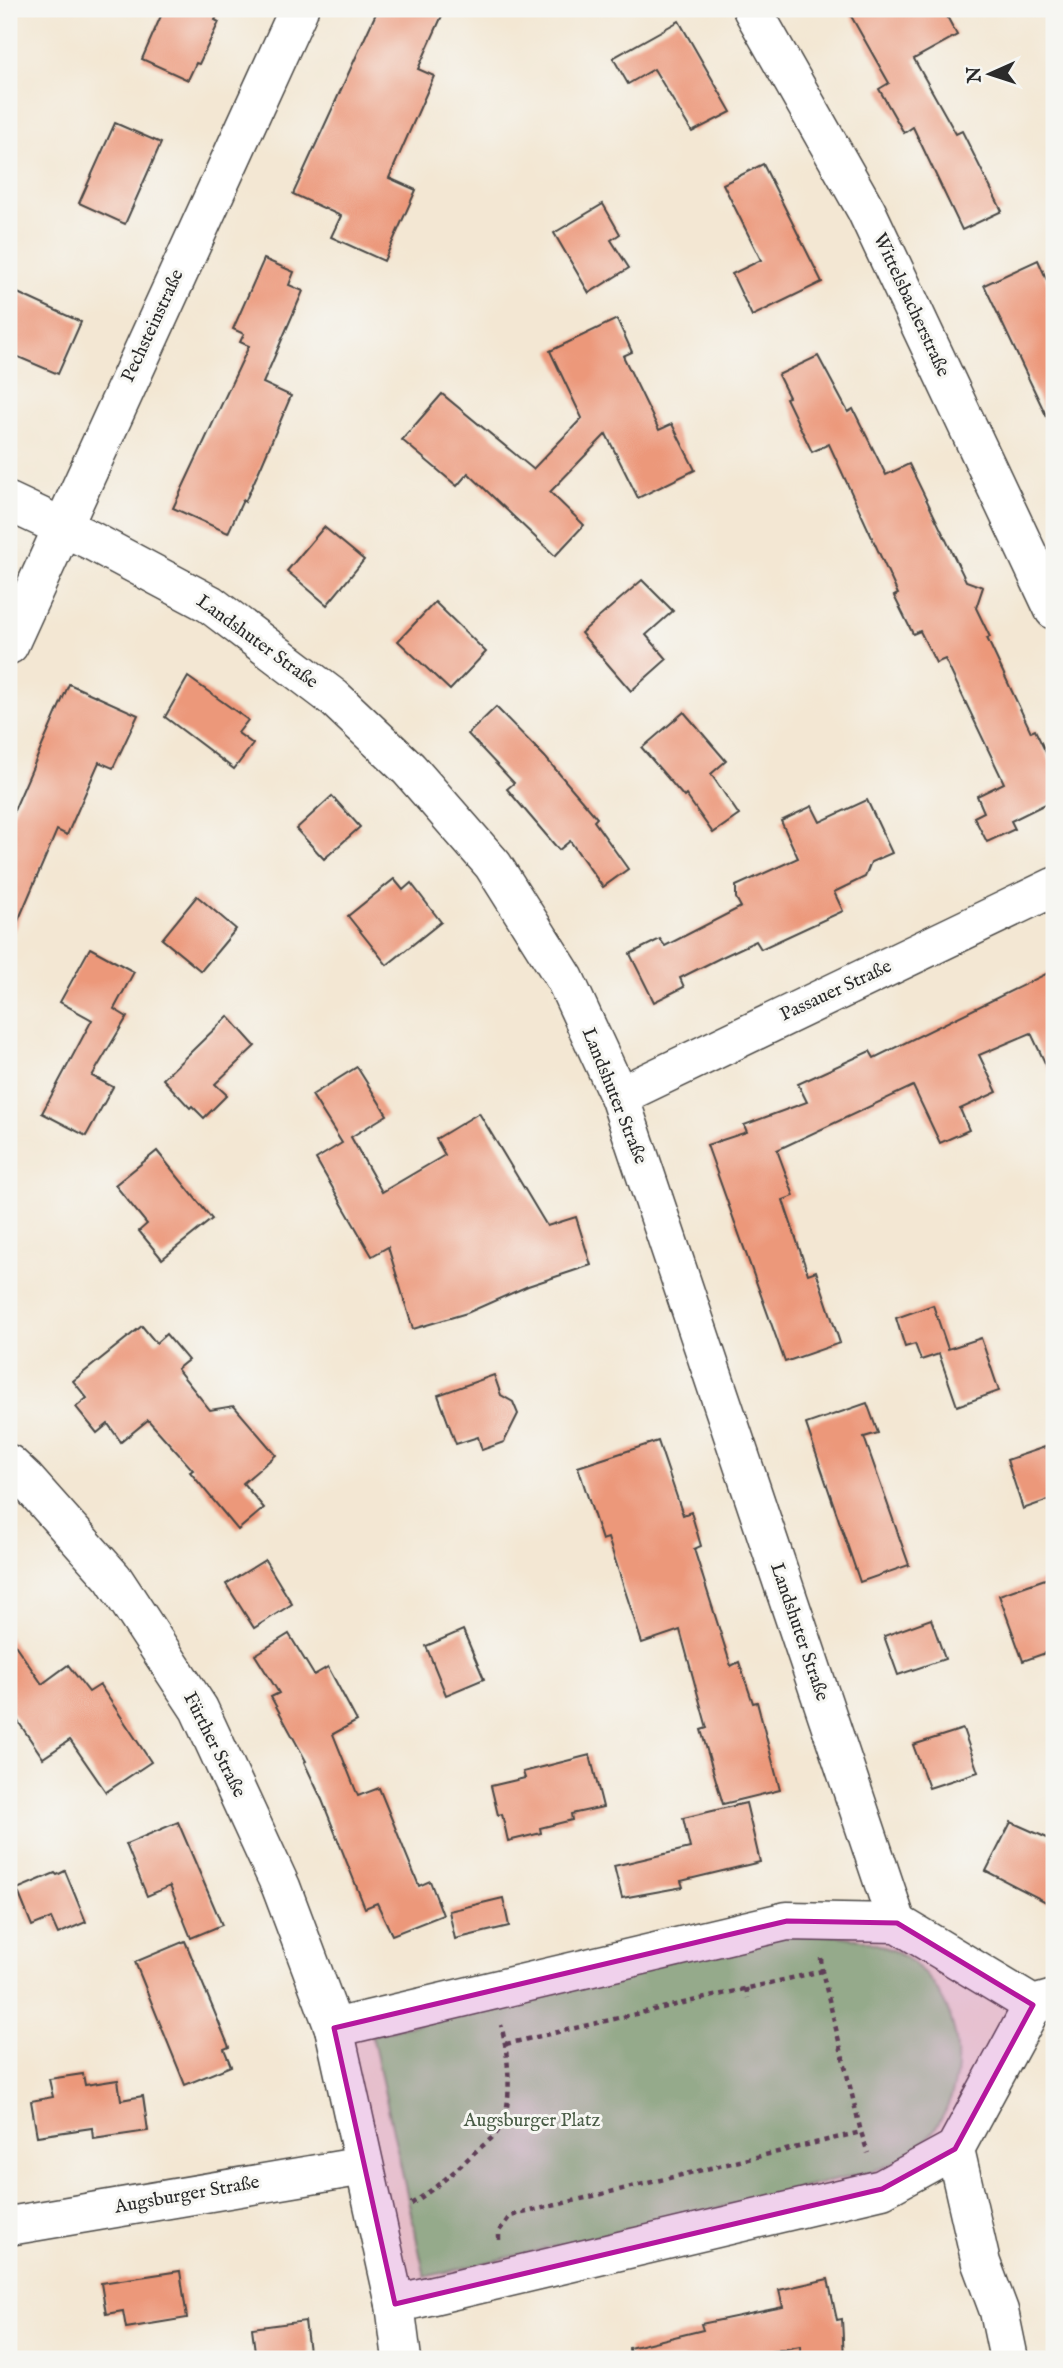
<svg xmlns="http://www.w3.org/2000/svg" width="1063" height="2368" font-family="'IM FELL English',serif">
<rect width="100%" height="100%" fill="#f6f6f2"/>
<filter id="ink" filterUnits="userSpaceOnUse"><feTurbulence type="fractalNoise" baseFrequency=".0143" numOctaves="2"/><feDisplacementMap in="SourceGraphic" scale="14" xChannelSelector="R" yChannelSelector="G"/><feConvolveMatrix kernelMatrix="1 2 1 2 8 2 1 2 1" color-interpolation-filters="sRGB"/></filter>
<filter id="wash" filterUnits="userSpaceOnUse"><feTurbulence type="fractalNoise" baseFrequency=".00686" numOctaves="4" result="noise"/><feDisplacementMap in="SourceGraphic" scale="28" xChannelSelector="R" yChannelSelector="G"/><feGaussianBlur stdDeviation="1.57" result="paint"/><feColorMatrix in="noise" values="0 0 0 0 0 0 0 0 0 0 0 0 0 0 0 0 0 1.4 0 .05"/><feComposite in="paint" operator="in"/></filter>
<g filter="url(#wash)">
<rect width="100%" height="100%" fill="#f3e7d3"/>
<path fill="#8ecf86" stroke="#5c7d58" stroke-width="2" d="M 788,1931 C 825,1935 869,1935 903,1956 C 966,1996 976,2090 923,2143 C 907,2160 884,2168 862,2174 L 425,2277 L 372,2035 Z"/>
<g id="blocks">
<g fill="#ec987a">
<path d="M 164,9 L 220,9 L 215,20 L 219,22 L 199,64 L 196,63 L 188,80 L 142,59 Z"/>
<path d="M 378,9 L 445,9 L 418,69 L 434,76 L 389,178 L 416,190 L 384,261 L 331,237 L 341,216 L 293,194 Z"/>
<path d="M 847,9 L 943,9 L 957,35 L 914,59 L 956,134 L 962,131 L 1002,211 L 962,230 L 913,127 L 904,133 L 879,89 L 889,83 Z"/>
<path d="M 679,21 L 731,112 L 692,132 L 654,69 L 628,84 L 613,58 Z"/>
<path d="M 115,123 L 161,143 L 125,224 L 79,203 Z"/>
<path d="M 763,164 L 822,282 L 752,316 L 732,274 L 761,260 L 723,184 Z"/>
<path d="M 603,204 L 620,234 L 611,240 L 629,268 L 589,293 L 554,233 Z"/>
<path d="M 264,259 L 294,272 L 289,285 L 303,291 L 263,383 L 291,396 L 262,464 L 245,502 L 243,500 L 228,533 L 173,508 L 249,346 L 240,342 L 244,334 L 233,329 Z"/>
<path d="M 1038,260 L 1054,296 L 1054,432 L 984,285 Z"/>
<path d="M 9,289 L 81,322 L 58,374 L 9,353 Z"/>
<path d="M 617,319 L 632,352 L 623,356 L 659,430 L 672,424 L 695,470 L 638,498 L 606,434 L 550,492 L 584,525 L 555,556 L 468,473 L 457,486 L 402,440 L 442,394 L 533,469 L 582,418 L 550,351 Z"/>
<path d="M 818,356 L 848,412 L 853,409 L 886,475 L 909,464 L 966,581 L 983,587 L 976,608 L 990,637 L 987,638 L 1031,732 L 1035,730 L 1054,769 L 1054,800 L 1011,821 L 1015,829 L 987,842 L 974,817 L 984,812 L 977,796 L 1004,783 L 945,659 L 936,663 L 920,631 L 913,634 L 894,596 L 898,594 L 829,444 L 812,452 L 786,398 L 789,397 L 778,375 Z"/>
<path d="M 324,527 L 364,560 L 327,605 L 287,571 Z"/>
<path d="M 642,580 L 673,611 L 646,635 L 667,659 L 631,691 L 581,633 Z"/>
<path d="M 435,602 L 486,652 L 450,690 L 398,641 Z"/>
<path d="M 188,677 L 248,720 L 238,733 L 253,744 L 234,769 L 165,717 Z"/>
<path d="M 69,684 L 138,715 L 113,768 L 99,762 L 67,835 L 57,830 L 9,942 L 9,822 Z"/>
<path d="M 496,707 L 545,757 L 597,818 L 594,821 L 628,869 L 603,887 L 570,841 L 559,850 L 507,789 L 514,783 L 468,734 Z"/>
<path d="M 684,712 L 726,761 L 711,774 L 739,815 L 713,833 L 686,795 L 684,797 L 642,748 Z"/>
<path d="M 332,796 L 360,827 L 324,859 L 296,829 Z"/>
<path d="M 867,800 L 892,853 L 871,862 L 865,877 L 834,892 L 843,911 L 761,949 L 756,941 L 720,958 L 680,978 L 684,987 L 654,1002 L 630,954 L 660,939 L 665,946 L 741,907 L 736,898 L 736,886 L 798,858 L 781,821 L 812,806 L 820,822 Z"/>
<path d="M 394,879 L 403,890 L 411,883 L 441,922 L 387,965 L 348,916 Z"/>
<path d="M 197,896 L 236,929 L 201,971 L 162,939 Z"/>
<path d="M 90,948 L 134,972 L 114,1009 L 127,1017 L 92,1076 L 113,1087 L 86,1136 L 42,1113 L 92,1020 L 60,1002 Z"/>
<path d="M 1054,970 L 1054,1082 L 1031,1033 L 979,1055 L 997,1092 L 960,1109 L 969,1130 L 940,1143 L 913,1086 L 777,1150 L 794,1196 L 783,1200 L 808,1274 L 816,1271 L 840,1343 L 785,1362 L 707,1145 L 747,1132 L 744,1125 L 807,1102 L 798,1084 L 870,1051 L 874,1058 Z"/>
<path d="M 228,1016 L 255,1046 L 215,1084 L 227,1095 L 204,1118 L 192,1106 L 190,1108 L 163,1079 Z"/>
<path d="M 357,1067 L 387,1115 L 351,1137 L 382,1192 L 445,1155 L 436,1139 L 479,1113 L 547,1226 L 576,1217 L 591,1265 L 528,1286 L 467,1313 L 413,1329 L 388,1247 L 372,1256 L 316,1159 L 342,1143 L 312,1095 Z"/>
<path d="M 157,1151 L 212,1219 L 162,1259 L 139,1231 L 147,1224 L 115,1185 Z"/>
<path d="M 933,1305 L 948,1349 L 981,1338 L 999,1391 L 957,1406 L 939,1354 L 921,1360 L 915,1344 L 905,1347 L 896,1318 Z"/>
<path d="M 142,1326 L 156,1343 L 166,1334 L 188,1360 L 177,1369 L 210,1410 L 234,1406 L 276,1455 L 243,1483 L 264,1508 L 238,1530 L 190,1472 L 193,1470 L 148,1420 L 121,1442 L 108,1424 L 97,1433 L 76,1407 L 87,1398 L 73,1381 Z"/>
<path d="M 494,1375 L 501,1395 L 513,1402 L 518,1414 L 504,1442 L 482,1450 L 478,1437 L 456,1444 L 438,1395 Z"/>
<path d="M 867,1403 L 878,1433 L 864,1437 L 909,1565 L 860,1582 L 806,1424 Z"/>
<path d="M 658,1441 L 683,1515 L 691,1512 L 701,1546 L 694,1549 L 731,1666 L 739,1662 L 753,1703 L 757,1702 L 780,1790 L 723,1804 L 701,1730 L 707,1728 L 680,1630 L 642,1643 L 608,1538 L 602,1540 L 578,1467 Z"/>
<path d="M 1054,1444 L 1054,1498 L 1023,1509 L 1007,1460 Z"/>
<path d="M 265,1560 L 292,1604 L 254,1628 L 226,1584 Z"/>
<path d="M 1054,1576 L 1054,1650 L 1023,1661 L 999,1595 Z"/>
<path d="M 931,1619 L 945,1659 L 898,1675 L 884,1636 Z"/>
<path d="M 463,1630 L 484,1679 L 446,1695 L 426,1646 Z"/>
<path d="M 289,1634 L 314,1675 L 328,1667 L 357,1721 L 333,1734 L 358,1796 L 379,1788 L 419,1886 L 430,1881 L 443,1915 L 392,1935 L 377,1903 L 365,1908 L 322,1800 L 304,1762 L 306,1761 L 271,1697 L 279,1693 L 255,1655 Z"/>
<path d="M 9,1636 L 42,1684 L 68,1665 L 89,1692 L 100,1685 L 151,1762 L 106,1792 L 70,1740 L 43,1758 L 9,1708 Z"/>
<path d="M 963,1729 L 978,1772 L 929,1788 L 913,1745 Z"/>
<path d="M 590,1755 L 603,1807 L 571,1814 L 572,1820 L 540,1828 L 541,1833 L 508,1841 L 502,1814 L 498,1815 L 491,1786 L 525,1778 L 523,1772 Z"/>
<path d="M 746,1803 L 760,1862 L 681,1881 L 683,1887 L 622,1898 L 614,1866 L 690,1848 L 683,1818 Z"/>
<path d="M 178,1822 L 222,1925 L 191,1938 L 170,1886 L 147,1896 L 126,1844 Z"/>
<path d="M 1011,1822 L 1054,1841 L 1054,1906 L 986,1871 Z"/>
<path d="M 65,1871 L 86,1922 L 58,1934 L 51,1918 L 32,1926 L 17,1889 L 55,1873 L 57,1875 Z"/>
<path d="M 503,1898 L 509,1926 L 455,1939 L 449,1911 Z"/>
<path d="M 185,1941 L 229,2047 L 224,2049 L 231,2066 L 185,2085 L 135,1962 Z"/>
<path d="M 83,2074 L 85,2085 L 118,2080 L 121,2100 L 143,2096 L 148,2131 L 93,2139 L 92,2128 L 37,2136 L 31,2101 L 53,2097 L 49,2079 Z"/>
<path d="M 180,2271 L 187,2318 L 126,2328 L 123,2311 L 106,2314 L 101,2283 Z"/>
<path d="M 828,2279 L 837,2320 L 842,2319 L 844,2359 L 801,2359 L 800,2346 L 736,2359 L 630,2359 L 629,2348 L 703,2330 L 701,2324 L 783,2307 L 779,2290 Z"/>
<path d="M 305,2321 L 310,2359 L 256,2359 L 252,2328 Z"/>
</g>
</g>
</g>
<g filter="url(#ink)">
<use href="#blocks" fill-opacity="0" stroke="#494744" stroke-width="2"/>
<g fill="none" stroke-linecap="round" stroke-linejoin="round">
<defs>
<g id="minor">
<path d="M 752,9 L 866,210 L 1054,610"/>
<path d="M 9,502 L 90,540 L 210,604 L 334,698 L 409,769 L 493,865 L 565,979 L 619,1096 L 897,1923"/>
<path d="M 9,645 L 299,9"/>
<path d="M 619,1096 L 1054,887"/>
<path d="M 9,1464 L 26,1480 L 113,1578 L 199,1709 L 281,1887 L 334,2028 L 395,2304 L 402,2359"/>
<path d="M 334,2028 L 787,1921 L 897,1923 L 1033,2005 L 1054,1999"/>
<path d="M 955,2149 L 981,2263 L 999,2311 L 1009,2359"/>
<path d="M 9,2226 L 364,2166"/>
<path d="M 395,2304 L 882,2189 L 955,2149 L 1033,2005"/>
</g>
</defs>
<use href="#minor" stroke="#494744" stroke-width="41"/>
<g stroke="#494744" stroke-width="4.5" stroke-dasharray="5 5" stroke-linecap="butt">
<path d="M 821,1958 L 822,1971 L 861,2132 L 868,2153"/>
<path d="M 746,1988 L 748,1998"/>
<path d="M 506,2044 L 822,1971"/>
<path d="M 411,2204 C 436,2188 453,2173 474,2153 C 482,2146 492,2139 498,2131 C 515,2109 508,2051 501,2025"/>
<path d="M 499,2240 L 499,2231 L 510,2216 L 861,2132"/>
</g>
<use href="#minor" stroke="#fff" stroke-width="38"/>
</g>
</g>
<path fill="#b5179e" fill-opacity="0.2" stroke="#b5179e" stroke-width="5" stroke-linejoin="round" d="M 787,1921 L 897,1923 L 1033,2005 L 955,2149 L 882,2189 L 395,2304 L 334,2028 Z"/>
<g text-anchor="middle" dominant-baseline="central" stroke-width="6" stroke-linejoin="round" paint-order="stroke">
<g font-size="19" fill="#2b2b2b" stroke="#f6f6f2">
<text transform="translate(911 305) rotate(65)">Wittelsbacherstraße</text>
<text transform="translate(153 326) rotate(-65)">Pechsteinstraße</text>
<text transform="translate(257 642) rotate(36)">Landshuter Straße</text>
<text transform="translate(836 991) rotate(-25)">Passauer Straße</text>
<text transform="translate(614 1096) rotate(68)">Landshuter Straße</text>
<text transform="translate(799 1632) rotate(71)">Landshuter Straße</text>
<text transform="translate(214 1745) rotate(63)">Fürther Straße</text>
<text transform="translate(187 2195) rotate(-10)">Augsburger Straße</text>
</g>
<g font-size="19" fill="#495c46" stroke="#f6f6f2">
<text x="532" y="2121">Augsburger Platz</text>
</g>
</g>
<rect width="1063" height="2368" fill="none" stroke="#f6f6f2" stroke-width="35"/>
<g transform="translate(990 74) rotate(267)" stroke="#f6f6f2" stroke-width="5" paint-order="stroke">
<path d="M0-5L12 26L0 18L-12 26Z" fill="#2b2b2b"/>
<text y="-10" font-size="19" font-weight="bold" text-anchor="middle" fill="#2b2b2b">N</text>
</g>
</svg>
